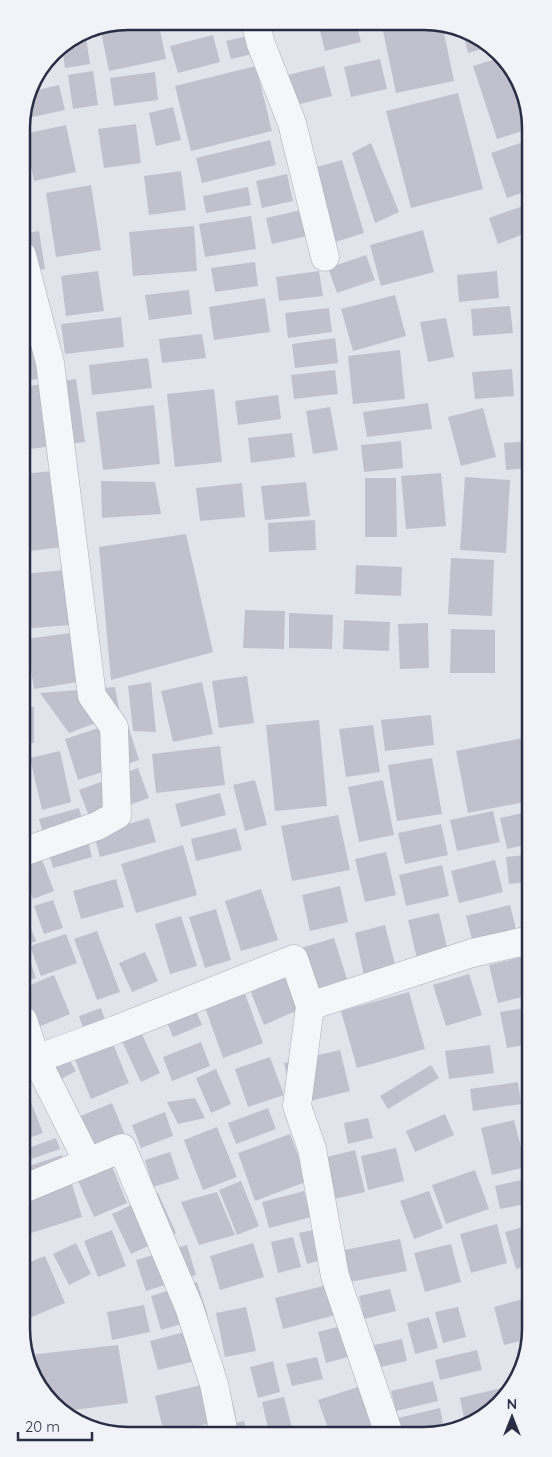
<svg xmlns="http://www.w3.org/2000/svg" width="552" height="1457" font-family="Quicksand,sans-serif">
<rect width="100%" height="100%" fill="#e2e4eb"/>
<g fill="#c0c1cd">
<path d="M 128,21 L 158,21 L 166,59 L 109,71 L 100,27 Z"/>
<path d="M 214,22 L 238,22 L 238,23 L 216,28 Z"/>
<path d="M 259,22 L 290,22 L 290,23 L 261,30 Z"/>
<path d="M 318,23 L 356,23 L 361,42 L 325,51 Z"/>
<path d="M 397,23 L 442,23 L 454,81 L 396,93 L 382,26 Z"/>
<path d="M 85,31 L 90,64 L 65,68 L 62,46 Z"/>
<path d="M 463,33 L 489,47 L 468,53 Z"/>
<path d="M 213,35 L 220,62 L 178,73 L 170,46 Z"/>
<path d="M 252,35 L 257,53 L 231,59 L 226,41 Z"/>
<path d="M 502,57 L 529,107 L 529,129 L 497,139 L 473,66 Z"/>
<path d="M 380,59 L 387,89 L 351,97 L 344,67 Z"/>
<path d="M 44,66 L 46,73 L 36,76 Z"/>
<path d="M 256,66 L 272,131 L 191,151 L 175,86 Z"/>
<path d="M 324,66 L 332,96 L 296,105 L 288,75 Z"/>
<path d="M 93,71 L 98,105 L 73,109 L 68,75 Z"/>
<path d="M 155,72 L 158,100 L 114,106 L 110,78 Z"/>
<path d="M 59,85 L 65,110 L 23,119 L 29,92 Z"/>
<path d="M 458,93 L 483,189 L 411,208 L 386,111 Z"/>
<path d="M 173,107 L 181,140 L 156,146 L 149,113 Z"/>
<path d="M 136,124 L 141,163 L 104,168 L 98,129 Z"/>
<path d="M 66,125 L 76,172 L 34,181 L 24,134 Z"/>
<path d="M 270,140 L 276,165 L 202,183 L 196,158 Z"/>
<path d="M 529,140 L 529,190 L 507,198 L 491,153 Z"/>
<path d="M 371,143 L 399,212 L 375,223 L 352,153 Z"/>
<path d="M 342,160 L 364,233 L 332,243 L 309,169 Z"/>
<path d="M 181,171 L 186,210 L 149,215 L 144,176 Z"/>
<path d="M 287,174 L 293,201 L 262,208 L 256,181 Z"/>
<path d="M 91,185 L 101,250 L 56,257 L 46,193 Z"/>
<path d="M 248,187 L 251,205 L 206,213 L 203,196 Z"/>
<path d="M 26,194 L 31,226 L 22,228 L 22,195 Z"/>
<path d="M 526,205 L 529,212 L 529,232 L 498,244 L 489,218 Z"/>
<path d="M 310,208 L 316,234 L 272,244 L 266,218 Z"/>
<path d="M 251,216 L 256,249 L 205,257 L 199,224 Z"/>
<path d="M 194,226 L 197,271 L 133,276 L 129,232 Z"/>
<path d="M 423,230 L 434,272 L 381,286 L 370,245 Z"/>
<path d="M 39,231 L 45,269 L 22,273 L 22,234 Z"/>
<path d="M 366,255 L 375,280 L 337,293 L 328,268 Z"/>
<path d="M 255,262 L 258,286 L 215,292 L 211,268 Z"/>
<path d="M 98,271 L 104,311 L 66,316 L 61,276 Z"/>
<path d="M 319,271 L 323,296 L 279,301 L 276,277 Z"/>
<path d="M 497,271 L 499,298 L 459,302 L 457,275 Z"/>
<path d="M 22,279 L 36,331 L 22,334 Z"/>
<path d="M 529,285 L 529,305 L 522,287 Z"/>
<path d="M 189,290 L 192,314 L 149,320 L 145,295 Z"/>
<path d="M 395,295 L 406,336 L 353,351 L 341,309 Z"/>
<path d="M 265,298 L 270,332 L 214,340 L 209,307 Z"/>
<path d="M 510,306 L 513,333 L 473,336 L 471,309 Z"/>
<path d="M 329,308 L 332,332 L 288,338 L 285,313 Z"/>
<path d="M 121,317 L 124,347 L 65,354 L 61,324 Z"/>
<path d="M 446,318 L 454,357 L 428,362 L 420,322 Z"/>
<path d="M 202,334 L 206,358 L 162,363 L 159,339 Z"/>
<path d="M 524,337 L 529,337 L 529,364 L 526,364 Z"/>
<path d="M 38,338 L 47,377 L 22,382 L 22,342 Z"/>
<path d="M 335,338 L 338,363 L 295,368 L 292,344 Z"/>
<path d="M 400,350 L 405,399 L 353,404 L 348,356 Z"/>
<path d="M 148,358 L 152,388 L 92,395 L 89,365 Z"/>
<path d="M 512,369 L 514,396 L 475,399 L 472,372 Z"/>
<path d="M 335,370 L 338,394 L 294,399 L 291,375 Z"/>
<path d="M 76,379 L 85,442 L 22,450 L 22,387 Z"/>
<path d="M 214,389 L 222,462 L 175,467 L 167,394 Z"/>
<path d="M 278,395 L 281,419 L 238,425 L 235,401 Z"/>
<path d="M 428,403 L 432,429 L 367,437 L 363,412 Z"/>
<path d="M 154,405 L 160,464 L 103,470 L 96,412 Z"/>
<path d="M 330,407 L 338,450 L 313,454 L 306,411 Z"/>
<path d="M 483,408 L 496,457 L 461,466 L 448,417 Z"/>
<path d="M 292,433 L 295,457 L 251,463 L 248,438 Z"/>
<path d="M 401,441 L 403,468 L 364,472 L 361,445 Z"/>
<path d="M 529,441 L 529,468 L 506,470 L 504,443 Z"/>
<path d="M 53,471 L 62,547 L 22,552 L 22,474 Z"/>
<path d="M 441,473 L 446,526 L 406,529 L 401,476 Z"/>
<path d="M 465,477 L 510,480 L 506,553 L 460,550 Z"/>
<path d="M 365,478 L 396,478 L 397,537 L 365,537 Z"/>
<path d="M 101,481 L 155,482 L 161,514 L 102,518 Z"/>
<path d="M 306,482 L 310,516 L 265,520 L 261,486 Z"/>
<path d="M 242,483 L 245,517 L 200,521 L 196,488 Z"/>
<path d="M 315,520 L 316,550 L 269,552 L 268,523 Z"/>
<path d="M 186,534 L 213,652 L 111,680 L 99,547 Z"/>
<path d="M 451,558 L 494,560 L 492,616 L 448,614 Z"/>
<path d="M 356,565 L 402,567 L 401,596 L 355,594 Z"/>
<path d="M 65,570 L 69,625 L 22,629 L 22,574 Z"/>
<path d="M 245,610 L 285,611 L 284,649 L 243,648 Z"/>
<path d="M 289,613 L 333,615 L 332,649 L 289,648 Z"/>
<path d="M 344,620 L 390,622 L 389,651 L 343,649 Z"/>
<path d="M 428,623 L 429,668 L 400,669 L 398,624 Z"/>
<path d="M 451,629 L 495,630 L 495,673 L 450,673 Z"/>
<path d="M 77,632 L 84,681 L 34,689 L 26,639 Z"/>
<path d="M 247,676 L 254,723 L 219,728 L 212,681 Z"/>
<path d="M 151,682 L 156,732 L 133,731 L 128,686 Z"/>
<path d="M 202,682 L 213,734 L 173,742 L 161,691 Z"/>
<path d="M 115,687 L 120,714 L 69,733 L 40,693 Z"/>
<path d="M 22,707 L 34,707 L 34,743 L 22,744 Z"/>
<path d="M 431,715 L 434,745 L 385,751 L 381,720 Z"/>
<path d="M 126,719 L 139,760 L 78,780 L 65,739 Z"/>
<path d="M 319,720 L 327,806 L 275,811 L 266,725 Z"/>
<path d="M 373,725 L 380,772 L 346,777 L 339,729 Z"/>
<path d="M 523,738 L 530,773 L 530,801 L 468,813 L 456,751 Z"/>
<path d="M 220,746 L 225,785 L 156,793 L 152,754 Z"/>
<path d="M 60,751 L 71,802 L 42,810 L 30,758 Z"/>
<path d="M 432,758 L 442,814 L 397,821 L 388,765 Z"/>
<path d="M 138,768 L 149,798 L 90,819 L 79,790 Z"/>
<path d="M 255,780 L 267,825 L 245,831 L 233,785 Z"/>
<path d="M 383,780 L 394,835 L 359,842 L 348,787 Z"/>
<path d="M 220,793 L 226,815 L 181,827 L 175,804 Z"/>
<path d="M 79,808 L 92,857 L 53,868 L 39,819 Z"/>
<path d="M 493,811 L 500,842 L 457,851 L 450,820 Z"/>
<path d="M 530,811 L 530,844 L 507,849 L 500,818 Z"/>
<path d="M 338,815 L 350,870 L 292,881 L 281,826 Z"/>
<path d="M 149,818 L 156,842 L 100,857 L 94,834 Z"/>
<path d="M 441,824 L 448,855 L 405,864 L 398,833 Z"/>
<path d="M 236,828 L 242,850 L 196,861 L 191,839 Z"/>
<path d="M 183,845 L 197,895 L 136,913 L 121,864 Z"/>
<path d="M 386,852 L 396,895 L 365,902 L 355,859 Z"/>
<path d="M 40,854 L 54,891 L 33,899 L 23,872 L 23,860 Z"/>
<path d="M 525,855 L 528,882 L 509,884 L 506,857 Z"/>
<path d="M 495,860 L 503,892 L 459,903 L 451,871 Z"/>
<path d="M 442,865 L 449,896 L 406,906 L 399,875 Z"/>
<path d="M 116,879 L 124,907 L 81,919 L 73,891 Z"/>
<path d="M 340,886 L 348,922 L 310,931 L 302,895 Z"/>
<path d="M 261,889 L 278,940 L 241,951 L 225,901 Z"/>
<path d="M 53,900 L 63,928 L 44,934 L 34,906 Z"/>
<path d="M 510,905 L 518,937 L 474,947 L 466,916 Z"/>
<path d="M 216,909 L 231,960 L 205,968 L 189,917 Z"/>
<path d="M 439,913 L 449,956 L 418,963 L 408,920 Z"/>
<path d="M 181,916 L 197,966 L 170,974 L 155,924 Z"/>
<path d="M 28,921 L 36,941 L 23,946 L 23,923 Z"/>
<path d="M 385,925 L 396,968 L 364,976 L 355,933 Z"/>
<path d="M 97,931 L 120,992 L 97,1000 L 74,939 Z"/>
<path d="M 66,934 L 77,963 L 41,976 L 30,946 Z"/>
<path d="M 334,938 L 347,979 L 312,990 L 298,949 Z"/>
<path d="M 26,950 L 36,978 L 23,982 L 23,951 Z"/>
<path d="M 145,952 L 158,981 L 132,992 L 119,963 Z"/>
<path d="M 530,955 L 530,995 L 498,1003 L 489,965 Z"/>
<path d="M 282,971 L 298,1010 L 264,1025 L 248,985 Z"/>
<path d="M 469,974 L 482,1015 L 446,1026 L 433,985 Z"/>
<path d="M 54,975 L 70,1014 L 31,1030 L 23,1009 L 23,988 Z"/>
<path d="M 243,988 L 263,1043 L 223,1058 L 203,1002 Z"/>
<path d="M 409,992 L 425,1049 L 357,1068 L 341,1011 Z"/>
<path d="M 194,1006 L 202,1025 L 173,1037 L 165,1018 Z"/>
<path d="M 530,1007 L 530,1044 L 507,1048 L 500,1012 Z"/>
<path d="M 101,1008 L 107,1026 L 85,1034 L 79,1016 Z"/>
<path d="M 139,1028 L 160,1073 L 141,1082 L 120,1037 Z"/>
<path d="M 56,1037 L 76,1071 L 50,1085 L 31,1051 Z"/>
<path d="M 201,1042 L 210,1066 L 172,1081 L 163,1057 Z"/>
<path d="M 113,1044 L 129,1083 L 91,1099 L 75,1060 Z"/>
<path d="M 490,1045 L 494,1073 L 449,1079 L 445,1051 Z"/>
<path d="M 340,1050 L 350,1091 L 294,1105 L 284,1063 Z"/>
<path d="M 270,1057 L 284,1095 L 248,1107 L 235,1069 Z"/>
<path d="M 431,1065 L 439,1078 L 388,1109 L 380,1096 Z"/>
<path d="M 216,1069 L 231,1104 L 211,1113 L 196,1078 Z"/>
<path d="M 530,1070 L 530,1097 L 529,1097 L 525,1071 Z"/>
<path d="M 518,1082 L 521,1104 L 473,1111 L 470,1089 Z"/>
<path d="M 29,1097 L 43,1133 L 23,1140 L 23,1100 Z"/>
<path d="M 195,1098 L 205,1118 L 178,1124 L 167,1102 Z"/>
<path d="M 112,1103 L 125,1135 L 84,1152 L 71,1120 Z"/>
<path d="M 268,1108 L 276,1129 L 236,1144 L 228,1123 Z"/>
<path d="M 165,1112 L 173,1136 L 141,1148 L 132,1125 Z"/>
<path d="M 445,1114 L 454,1135 L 415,1152 L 406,1131 Z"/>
<path d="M 368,1118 L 373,1138 L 348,1144 L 344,1123 Z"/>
<path d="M 514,1120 L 526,1167 L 492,1175 L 481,1128 Z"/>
<path d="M 217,1127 L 237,1177 L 203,1190 L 184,1140 Z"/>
<path d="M 290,1134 L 308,1181 L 255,1201 L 238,1153 Z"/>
<path d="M 56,1138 L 60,1149 L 23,1162 L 23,1150 Z"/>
<path d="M 396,1148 L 404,1181 L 368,1190 L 361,1156 Z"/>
<path d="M 355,1150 L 365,1192 L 334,1199 L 323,1158 Z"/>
<path d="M 170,1152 L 179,1179 L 153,1187 L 145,1160 Z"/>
<path d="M 62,1155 L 65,1166 L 27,1179 L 23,1168 Z"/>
<path d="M 109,1159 L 127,1203 L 94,1217 L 75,1174 Z"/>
<path d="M 475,1170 L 489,1209 L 446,1224 L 432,1185 Z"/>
<path d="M 530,1178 L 530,1203 L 500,1209 L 495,1186 Z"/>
<path d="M 241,1181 L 259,1226 L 237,1235 L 219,1190 Z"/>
<path d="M 72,1184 L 82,1217 L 31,1233 L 23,1209 L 23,1200 Z"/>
<path d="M 304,1191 L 311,1217 L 269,1228 L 262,1202 Z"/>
<path d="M 429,1191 L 443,1228 L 414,1239 L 400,1201 Z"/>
<path d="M 217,1192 L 235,1235 L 199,1245 L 181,1202 Z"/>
<path d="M 158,1193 L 176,1233 L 131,1254 L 112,1214 Z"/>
<path d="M 497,1224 L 507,1263 L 471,1273 L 460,1234 Z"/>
<path d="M 530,1225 L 530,1265 L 516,1269 L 505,1232 Z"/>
<path d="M 112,1230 L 126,1266 L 98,1277 L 84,1241 Z"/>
<path d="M 313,1230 L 329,1258 L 307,1264 L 299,1233 Z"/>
<path d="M 23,1233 L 30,1249 L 23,1251 Z"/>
<path d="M 293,1237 L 301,1267 L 278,1273 L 271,1242 Z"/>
<path d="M 400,1239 L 407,1271 L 350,1282 L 344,1250 Z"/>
<path d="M 76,1243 L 91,1274 L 69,1285 L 53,1254 Z"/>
<path d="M 253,1243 L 264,1277 L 220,1290 L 210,1256 Z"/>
<path d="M 451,1244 L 461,1282 L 425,1292 L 414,1253 Z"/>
<path d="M 187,1245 L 196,1275 L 146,1291 L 136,1260 Z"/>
<path d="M 45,1256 L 65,1303 L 27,1319 L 23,1311 L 23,1265 Z"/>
<path d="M 197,1282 L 208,1316 L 161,1330 L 151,1296 Z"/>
<path d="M 331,1284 L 339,1314 L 283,1329 L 275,1298 Z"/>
<path d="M 390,1289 L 396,1311 L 364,1319 L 359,1296 Z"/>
<path d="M 530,1297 L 529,1339 L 504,1345 L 494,1307 Z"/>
<path d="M 144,1305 L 150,1332 L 112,1340 L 107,1312 Z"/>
<path d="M 246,1307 L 256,1351 L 225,1357 L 216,1313 Z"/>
<path d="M 458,1307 L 466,1337 L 443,1343 L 435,1312 Z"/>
<path d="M 429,1317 L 438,1348 L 415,1354 L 407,1323 Z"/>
<path d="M 341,1326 L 348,1357 L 326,1363 L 318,1332 Z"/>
<path d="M 204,1327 L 212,1357 L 158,1370 L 150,1341 Z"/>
<path d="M 402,1339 L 407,1361 L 376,1368 L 370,1346 Z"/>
<path d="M 118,1345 L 128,1403 L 66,1411 L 53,1405 L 31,1363 L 29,1355 Z"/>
<path d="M 477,1350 L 482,1370 L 440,1380 L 435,1360 Z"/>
<path d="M 317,1357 L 323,1379 L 292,1386 L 286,1364 Z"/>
<path d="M 273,1361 L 280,1392 L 258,1398 L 250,1367 Z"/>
<path d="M 227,1379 L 236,1417 L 164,1434 L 155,1396 Z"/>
<path d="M 433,1381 L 438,1401 L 396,1411 L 391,1391 Z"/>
<path d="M 367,1384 L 380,1422 L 347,1434 L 330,1434 L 318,1400 Z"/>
<path d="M 501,1388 L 504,1399 L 476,1415 L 464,1418 L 460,1398 Z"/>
<path d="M 284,1397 L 292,1428 L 269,1433 L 262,1402 Z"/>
<path d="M 440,1408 L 444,1428 L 421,1434 L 402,1434 L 398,1418 Z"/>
<path d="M 244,1421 L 247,1434 L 193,1434 L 193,1433 Z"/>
</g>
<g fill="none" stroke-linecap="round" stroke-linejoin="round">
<defs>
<g id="street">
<path d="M 255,22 L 261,44 L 292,123 L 325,257"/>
<path d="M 22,255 L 50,363 L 92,696 L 114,727 L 117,815 L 97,826 L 23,852"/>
<path d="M 310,1006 L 472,953 L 530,940"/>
<path d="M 23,1020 L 36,1059 L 88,1162"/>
<path d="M 23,1064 L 115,1030 L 294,959 L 310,1006 L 297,1106 L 312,1149 L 335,1276 L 389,1434"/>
<path d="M 23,1189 L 122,1148 L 189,1307 L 214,1384 L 224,1434"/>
</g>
</defs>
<use href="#street" stroke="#abadb9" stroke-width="29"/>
<use href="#street" stroke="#f5f6f9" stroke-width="28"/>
</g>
<path d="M0 0H552V1457H0ZM128 30H424A98 98 0 0 1 522 128V1329A98 98 0 0 1 424 1427H128A98 98 0 0 1 30 1329V128A98 98 0 0 1 128 30Z" fill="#f2f3f8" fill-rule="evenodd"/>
<path fill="none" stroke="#2a2d43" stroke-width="2.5" d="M128 30H424A98 98 0 0 1 522 128V1329A98 98 0 0 1 424 1427H128A98 98 0 0 1 30 1329V128A98 98 0 0 1 128 30Z"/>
<g transform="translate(512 1417)" stroke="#f2f3f8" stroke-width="4" paint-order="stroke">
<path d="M0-4L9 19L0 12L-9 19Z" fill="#2a2d43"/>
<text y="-8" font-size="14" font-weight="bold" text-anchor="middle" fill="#2a2d43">N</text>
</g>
<path d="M18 1432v8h74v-8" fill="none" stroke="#2a2d43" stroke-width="2.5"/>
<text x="25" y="1432" font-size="15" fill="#2a2d43" stroke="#f2f3f8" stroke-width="4" paint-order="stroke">20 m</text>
</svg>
